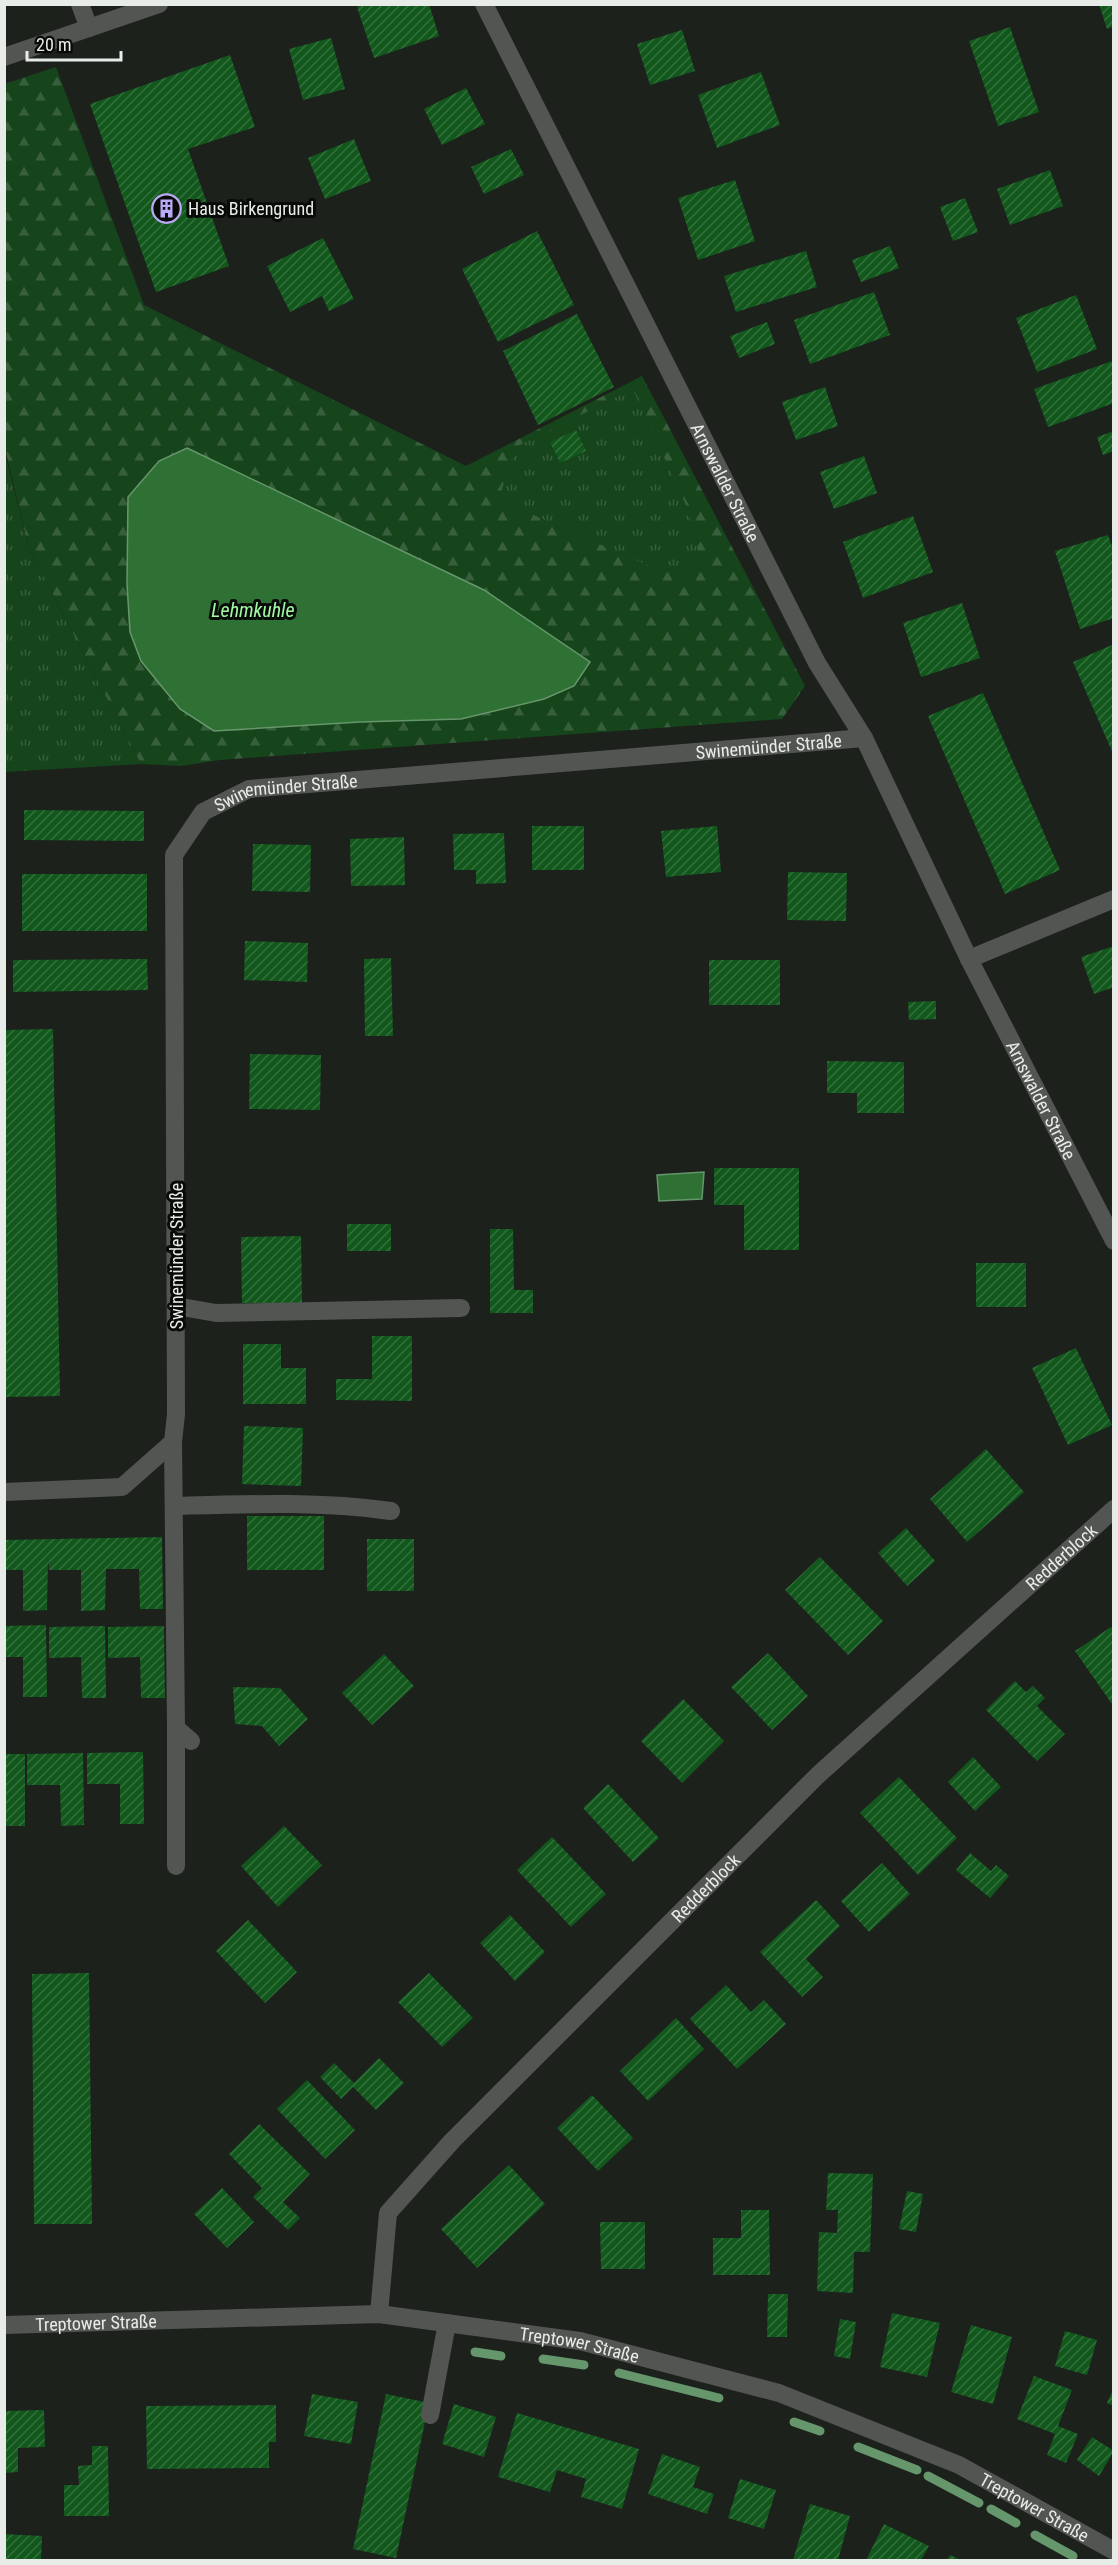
<svg xmlns="http://www.w3.org/2000/svg" width="1118" height="2565" font-family="'Roboto Condensed',sans-serif">
<defs>
<pattern id="forest-firs" width="22" height="20" patternUnits="userSpaceOnUse" patternTransform="scale(1.5)"><rect width="22" height="20" fill="#16441b"/><path d="M5 1l3.5 6h-7zM16 11l3.5 6h-7z" fill="#385f3c"/></pattern>
<pattern id="park-tufts" width="24" height="20" patternUnits="userSpaceOnUse" patternTransform="scale(1.5)"><rect width="24" height="20" fill="#16441b"/><path d="M3 7l-1-3M5 7V3M7 7l1-3M15 17l-1-3M17 17v-4M19 17l1-3" fill="none" stroke="#385f3c"/></pattern>
<pattern id="building-hatch" width="6" height="6" patternUnits="userSpaceOnUse" patternTransform="scale(1.5)"><rect width="6" height="6" fill="#12581c"/><path d="M-1 1l2-2M0 6l6-6M5 7l2-2" fill="none" stroke="#34703d"/></pattern>
</defs>
<rect width="100%" height="100%" fill="#1c211c"/>
<path fill="url(#forest-firs)" fill-rule="evenodd" d="M 56,67 L 144,305 L 466,466 L 642,376 L 805,686 L 782,719 L 220,760 L 181,766 L 141,764 L 29,549 L 5,449 L 4,84 ZM 558,642 L 590,662 L 574,686 L 544,699 L 461,719 L 360,722 Z"/>
<g fill="url(#park-tufts)">
<path d="M 633,389 L 690,514 L 701,565 L 661,571 L 540,518 L 499,498 L 516,447 Z"/>
<path d="M 4,449 L 29,549 L 141,764 L 5,772 Z"/>
</g>
<g fill="#2f7135" stroke="#66966b" stroke-width="1.5">
<path d="M 187,448 L 484,590 L 590,662 L 574,686 L 544,699 L 461,719 L 360,722 L 214,731 L 180,709 L 141,661 L 130,632 L 127,584 L 128,497 L 159,461 Z"/>
<path d="M 704,1172 L 702,1199 L 659,1201 L 657,1175 Z"/>
</g>
<g fill="none" stroke-linecap="round" stroke-linejoin="round">
<g stroke="#66966b" stroke-width="9">
<path d="M 475,2352 L 501,2356"/>
<path d="M 543,2359 L 584,2365"/>
<path d="M 619,2373 L 719,2398"/>
<path d="M 794,2422 L 820,2431"/>
<path d="M 858,2447 L 917,2470"/>
<path d="M 928,2476 L 979,2503"/>
<path d="M 991,2509 L 1016,2523"/>
<path d="M 1035,2535 L 1073,2556"/>
</g>
</g>
<g fill="url(#building-hatch)">
<path d="M 365,4 L 429,4 L 439,36 L 374,58 L 357,7 Z"/>
<path d="M 1099,4 L 1114,4 L 1114,26 L 1107,29 Z"/>
<path d="M 1010,27 L 1039,112 L 998,126 L 969,41 Z"/>
<path d="M 682,30 L 695,71 L 650,85 L 637,44 Z"/>
<path d="M 331,38 L 345,89 L 303,100 L 289,49 Z"/>
<path d="M 230,55 L 255,127 L 188,149 L 229,266 L 156,292 L 90,104 Z"/>
<path d="M 761,72 L 780,125 L 717,148 L 698,95 Z"/>
<path d="M 466,88 L 485,124 L 442,145 L 424,109 Z"/>
<path d="M 354,139 L 371,181 L 325,199 L 308,158 Z"/>
<path d="M 511,149 L 524,175 L 484,194 L 471,167 Z"/>
<path d="M 1050,170 L 1063,206 L 1010,225 L 997,189 Z"/>
<path d="M 735,180 L 755,241 L 698,260 L 678,198 Z"/>
<path d="M 965,198 L 978,232 L 953,241 L 940,207 Z"/>
<path d="M 537,231 L 574,305 L 498,342 L 462,269 Z"/>
<path d="M 323,238 L 354,299 L 329,311 L 322,296 L 290,312 L 267,266 Z"/>
<path d="M 890,246 L 899,268 L 861,282 L 852,260 Z"/>
<path d="M 806,251 L 817,287 L 736,312 L 724,276 Z"/>
<path d="M 874,292 L 890,335 L 810,364 L 794,320 Z"/>
<path d="M 1076,295 L 1097,349 L 1037,372 L 1016,318 Z"/>
<path d="M 577,314 L 614,387 L 538,425 L 503,351 Z"/>
<path d="M 767,322 L 775,344 L 739,358 L 730,336 Z"/>
<path d="M 1112,361 L 1114,403 L 1048,427 L 1034,389 Z"/>
<path d="M 825,387 L 838,426 L 796,440 L 782,402 Z"/>
<path d="M 576,430 L 586,451 L 560,463 L 550,442 Z"/>
<path d="M 1114,431 L 1114,451 L 1103,455 L 1097,437 Z"/>
<path d="M 864,456 L 877,493 L 834,509 L 820,472 Z"/>
<path d="M 913,516 L 933,572 L 863,598 L 843,542 Z"/>
<path d="M 1108,535 L 1114,552 L 1114,618 L 1080,629 L 1055,551 Z"/>
<path d="M 962,603 L 980,658 L 921,677 L 903,623 Z"/>
<path d="M 1114,644 L 1114,756 L 1073,662 Z"/>
<path d="M 983,693 L 1060,870 L 1005,894 L 928,716 Z"/>
<path d="M 24,810 L 144,811 L 144,841 L 24,840 Z"/>
<rect x="532" y="826" width="52" height="44"/>
<path d="M 717,826 L 721,872 L 666,877 L 661,831 Z"/>
<path d="M 504,833 L 506,883 L 476,884 L 476,870 L 454,870 L 453,834 Z"/>
<path d="M 404,837 L 405,885 L 351,886 L 350,839 Z"/>
<path d="M 253,844 L 311,845 L 310,892 L 252,891 Z"/>
<path d="M 788,872 L 847,873 L 846,921 L 787,920 Z"/>
<rect x="22" y="874" width="125" height="57"/>
<path d="M 245,941 L 308,943 L 307,982 L 244,980 Z"/>
<path d="M 1114,946 L 1114,987 L 1094,994 L 1081,957 Z"/>
<path d="M 391,958 L 393,1036 L 365,1036 L 364,959 Z"/>
<path d="M 147,959 L 148,990 L 13,992 L 13,960 Z"/>
<rect x="709" y="960" width="71" height="45"/>
<path d="M 936,1001 L 936,1019 L 909,1020 L 908,1002 Z"/>
<path d="M 53,1029 L 60,1396 L 5,1397 L 4,1030 Z"/>
<path d="M 250,1054 L 321,1055 L 320,1110 L 249,1109 Z"/>
<path d="M 827,1061 L 904,1062 L 904,1113 L 857,1113 L 857,1093 L 827,1093 Z"/>
<path d="M 714,1168 L 799,1168 L 799,1250 L 744,1250 L 744,1205 L 714,1205 Z"/>
<rect x="347" y="1224" width="44" height="27"/>
<path d="M 490,1229 L 513,1229 L 514,1290 L 533,1290 L 533,1313 L 490,1313 Z"/>
<path d="M 301,1236 L 302,1303 L 242,1303 L 241,1237 Z"/>
<rect x="976" y="1263" width="50" height="44"/>
<path d="M 372,1336 L 412,1336 L 412,1401 L 336,1400 L 336,1379 L 372,1379 Z"/>
<path d="M 243,1344 L 281,1344 L 281,1368 L 306,1368 L 306,1404 L 243,1404 Z"/>
<path d="M 1076,1348 L 1112,1425 L 1068,1445 L 1032,1368 Z"/>
<path d="M 244,1426 L 303,1428 L 301,1486 L 242,1484 Z"/>
<path d="M 986,1449 L 1024,1492 L 967,1542 L 930,1499 Z"/>
<rect x="247" y="1516" width="77" height="54"/>
<path d="M 906,1528 L 935,1561 L 907,1586 L 878,1553 Z"/>
<path d="M 162,1537 L 163,1609 L 140,1609 L 139,1569 L 106,1569 L 105,1610 L 81,1611 L 81,1570 L 49,1570 L 48,1560 L 47,1610 L 23,1611 L 23,1570 L 4,1570 L 4,1540 Z"/>
<rect x="367" y="1539" width="47" height="52"/>
<path d="M 820,1557 L 883,1621 L 848,1655 L 785,1590 Z"/>
<path d="M 46,1625 L 47,1697 L 23,1697 L 23,1657 L 4,1657 L 4,1626 Z"/>
<path d="M 105,1626 L 106,1698 L 82,1698 L 81,1657 L 49,1658 L 49,1627 Z"/>
<path d="M 164,1626 L 165,1698 L 141,1698 L 140,1657 L 108,1658 L 108,1627 Z"/>
<path d="M 1111,1627 L 1114,1631 L 1114,1707 L 1075,1651 Z"/>
<path d="M 768,1653 L 808,1696 L 772,1730 L 731,1687 Z"/>
<path d="M 384,1654 L 414,1686 L 372,1725 L 342,1693 Z"/>
<path d="M 1015,1681 L 1026,1692 L 1033,1686 L 1045,1698 L 1037,1706 L 1065,1734 L 1037,1761 L 986,1710 Z"/>
<path d="M 233,1687 L 280,1688 L 308,1719 L 279,1746 L 262,1726 L 235,1724 Z"/>
<path d="M 683,1699 L 724,1741 L 682,1783 L 641,1741 Z"/>
<path d="M 143,1752 L 144,1824 L 120,1824 L 120,1784 L 87,1784 L 87,1753 Z"/>
<path d="M 83,1753 L 84,1825 L 61,1826 L 60,1785 L 27,1785 L 27,1754 Z"/>
<rect x="4" y="1754" width="21" height="72"/>
<path d="M 973,1757 L 1001,1787 L 975,1811 L 948,1782 Z"/>
<path d="M 899,1777 L 957,1838 L 918,1875 L 860,1813 Z"/>
<path d="M 608,1784 L 659,1838 L 633,1862 L 583,1808 Z"/>
<path d="M 284,1826 L 322,1865 L 278,1907 L 241,1866 Z"/>
<path d="M 552,1837 L 606,1894 L 571,1927 L 517,1870 Z"/>
<path d="M 970,1853 L 991,1871 L 996,1865 L 1009,1876 L 990,1898 L 956,1870 Z"/>
<path d="M 882,1863 L 910,1894 L 869,1932 L 841,1901 Z"/>
<path d="M 816,1900 L 840,1926 L 806,1959 L 823,1977 L 802,1997 L 760,1952 Z"/>
<path d="M 510,1915 L 545,1952 L 515,1981 L 480,1943 Z"/>
<path d="M 248,1920 L 297,1972 L 265,2003 L 216,1951 Z"/>
<path d="M 89,1973 L 92,2224 L 34,2224 L 32,1974 Z"/>
<path d="M 429,1973 L 473,2018 L 442,2047 L 398,2002 Z"/>
<path d="M 726,1985 L 751,2012 L 764,2000 L 786,2024 L 737,2069 L 690,2019 Z"/>
<path d="M 676,2018 L 704,2049 L 648,2101 L 620,2071 Z"/>
<path d="M 379,2058 L 404,2083 L 376,2110 L 353,2087 L 341,2099 L 320,2077 L 334,2063 L 354,2083 Z"/>
<path d="M 307,2080 L 355,2130 L 325,2159 L 277,2109 Z"/>
<path d="M 592,2095 L 633,2138 L 598,2171 L 557,2128 Z"/>
<path d="M 259,2124 L 310,2174 L 283,2202 L 300,2218 L 288,2230 L 253,2197 L 262,2188 L 229,2154 Z"/>
<path d="M 509,2165 L 545,2204 L 477,2268 L 441,2229 Z"/>
<path d="M 828,2173 L 873,2174 L 870,2252 L 854,2252 L 853,2293 L 817,2291 L 819,2232 L 837,2233 L 838,2210 L 826,2210 Z"/>
<path d="M 222,2188 L 254,2222 L 227,2248 L 194,2214 Z"/>
<path d="M 907,2191 L 923,2194 L 916,2232 L 899,2229 Z"/>
<path d="M 741,2210 L 769,2210 L 770,2275 L 713,2275 L 713,2238 L 741,2238 Z"/>
<path d="M 600,2222 L 645,2222 L 645,2269 L 601,2269 Z"/>
<path d="M 768,2294 L 788,2294 L 787,2337 L 767,2337 Z"/>
<path d="M 892,2313 L 940,2323 L 927,2377 L 880,2367 Z"/>
<path d="M 840,2319 L 856,2322 L 850,2359 L 834,2356 Z"/>
<path d="M 971,2325 L 1012,2337 L 993,2404 L 951,2392 Z"/>
<path d="M 1065,2331 L 1097,2340 L 1087,2375 L 1055,2366 Z"/>
<path d="M 1034,2376 L 1072,2390 L 1058,2426 L 1078,2434 L 1066,2463 L 1047,2455 L 1055,2434 L 1017,2419 Z"/>
<path d="M 1114,2387 L 1114,2406 L 1107,2403 Z"/>
<path d="M 312,2394 L 358,2402 L 351,2444 L 304,2436 Z"/>
<path d="M 386,2394 L 429,2403 L 396,2558 L 353,2549 Z"/>
<path d="M 454,2404 L 496,2417 L 484,2457 L 442,2444 Z"/>
<path d="M 276,2405 L 276,2442 L 269,2442 L 269,2468 L 147,2469 L 146,2406 Z"/>
<path d="M 44,2410 L 45,2447 L 18,2448 L 18,2472 L 4,2473 L 4,2411 Z"/>
<path d="M 517,2413 L 639,2449 L 622,2509 L 581,2497 L 586,2479 L 557,2470 L 550,2492 L 498,2477 Z"/>
<path d="M 1092,2437 L 1114,2451 L 1099,2476 L 1077,2460 Z"/>
<path d="M 92,2446 L 108,2446 L 109,2516 L 64,2516 L 64,2485 L 79,2485 L 78,2466 L 92,2465 Z"/>
<path d="M 662,2454 L 700,2467 L 693,2487 L 714,2494 L 707,2514 L 648,2494 Z"/>
<path d="M 740,2479 L 776,2490 L 764,2529 L 728,2518 Z"/>
<path d="M 810,2504 L 850,2516 L 838,2560 L 793,2560 Z"/>
<path d="M 884,2524 L 929,2546 L 921,2560 L 866,2560 Z"/>
<path d="M 4,2534 L 42,2536 L 41,2560 L 4,2560 Z"/>
<path d="M 950,2555 L 961,2560 L 947,2560 Z"/>
</g>
<g fill="none" stroke-linecap="round" stroke-linejoin="round">
<g stroke="#535553" stroke-width="18">
<path d="M 80,4 L 89,28"/>
<path id="s1" d="M 484,4 L 817,663 L 864,738 L 969,959 L 1114,1241"/>
<path d="M 4,57 L 159,4"/>
<path d="M 969,959 L 1114,899"/>
<path d="M 176,1306 L 216,1313 L 461,1308"/>
<path d="M 173,1442 L 176,1728 L 191,1741"/>
<path id="s2" d="M 4,1492 L 122,1487 L 173,1442 L 176,1414 L 174,855 L 203,812 L 249,789 L 864,738"/>
<path d="M 174,1506 C 246,1504 319,1501 391,1511"/>
<path d="M 176,1728 L 176,1866"/>
<path id="s3" d="M 379,2314 L 388,2213 L 452,2141 L 818,1775 L 1114,1509"/>
<path id="s4" d="M 4,2325 L 379,2314 L 580,2341 L 779,2393 L 959,2465 L 1114,2551"/>
<path d="M 430,2415 L 447,2323"/>
</g>
</g>
<defs>
<symbol id="building-ring" viewBox="-11 -11 22 22"><circle r="9.5" fill="#080a08" stroke="#bca9f5" stroke-width="1.5"/><path d="M-4-6H4V6H1V3H-1V6H-4ZM-2.5-4.3h1.7v1.8h-1.7ZM.8-4.3h1.7v1.8H.8ZM-2.5-1h1.7V.8h-1.7ZM.8-1h1.7V.8H.8Z" fill="#bca9f5"/></symbol>
</defs>
<g fill-rule="evenodd">
<use href="#building-ring" x="150" y="192" width="33" height="33"/>
</g>
<g text-anchor="middle" dominant-baseline="central" stroke-width="6" stroke-linejoin="round" paint-order="stroke">
<g font-size="18" fill="#e8ece8" stroke="#080a08" text-anchor="start">
<text x="188" y="208">Haus Birkengrund</text>
</g>
<g font-size="18" fill="#e8ece8" stroke="#080a08">
<text stroke="none"><textPath href="#s1" startOffset="536">Arnswalder Straße</textPath></text>
<text stroke="none"><textPath href="#s2" startOffset="1398">Swinemünder Straße</textPath></text>
<text stroke="none"><textPath href="#s2" startOffset="912">Swinemünder Straße</textPath></text>
<text stroke="none"><textPath href="#s1" startOffset="1230">Arnswalder Straße</textPath></text>
<text transform="translate(176 1256) rotate(-90)">Swinemünder Straße</text>
<text stroke="none"><textPath href="#s3" startOffset="1042">Redderblock</textPath></text>
<text stroke="none"><textPath href="#s3" startOffset="556">Redderblock</textPath></text>
<text stroke="none"><textPath href="#s4" startOffset="92">Treptower Straße</textPath></text>
<text stroke="none"><textPath href="#s4" startOffset="578">Treptower Straße</textPath></text>
<text stroke="none"><textPath href="#s4" startOffset="1064">Treptower Straße</textPath></text>
</g>
<g font-size="20" font-style="italic" fill="#a0f9a3" stroke="#080a08">
<text x="253" y="610">Lehmkuhle</text>
</g>
</g>
<rect width="1118" height="2565" fill="none" stroke="#e8ece8" stroke-width="12"/>
<path d="M27 51v9h94v-9" fill="none" stroke="#e8ece8" stroke-width="3"/>
<text x="36" y="51" font-size="18" fill="#e8ece8" stroke="#080a08" stroke-width="4.5" paint-order="stroke">20 m</text>
</svg>
